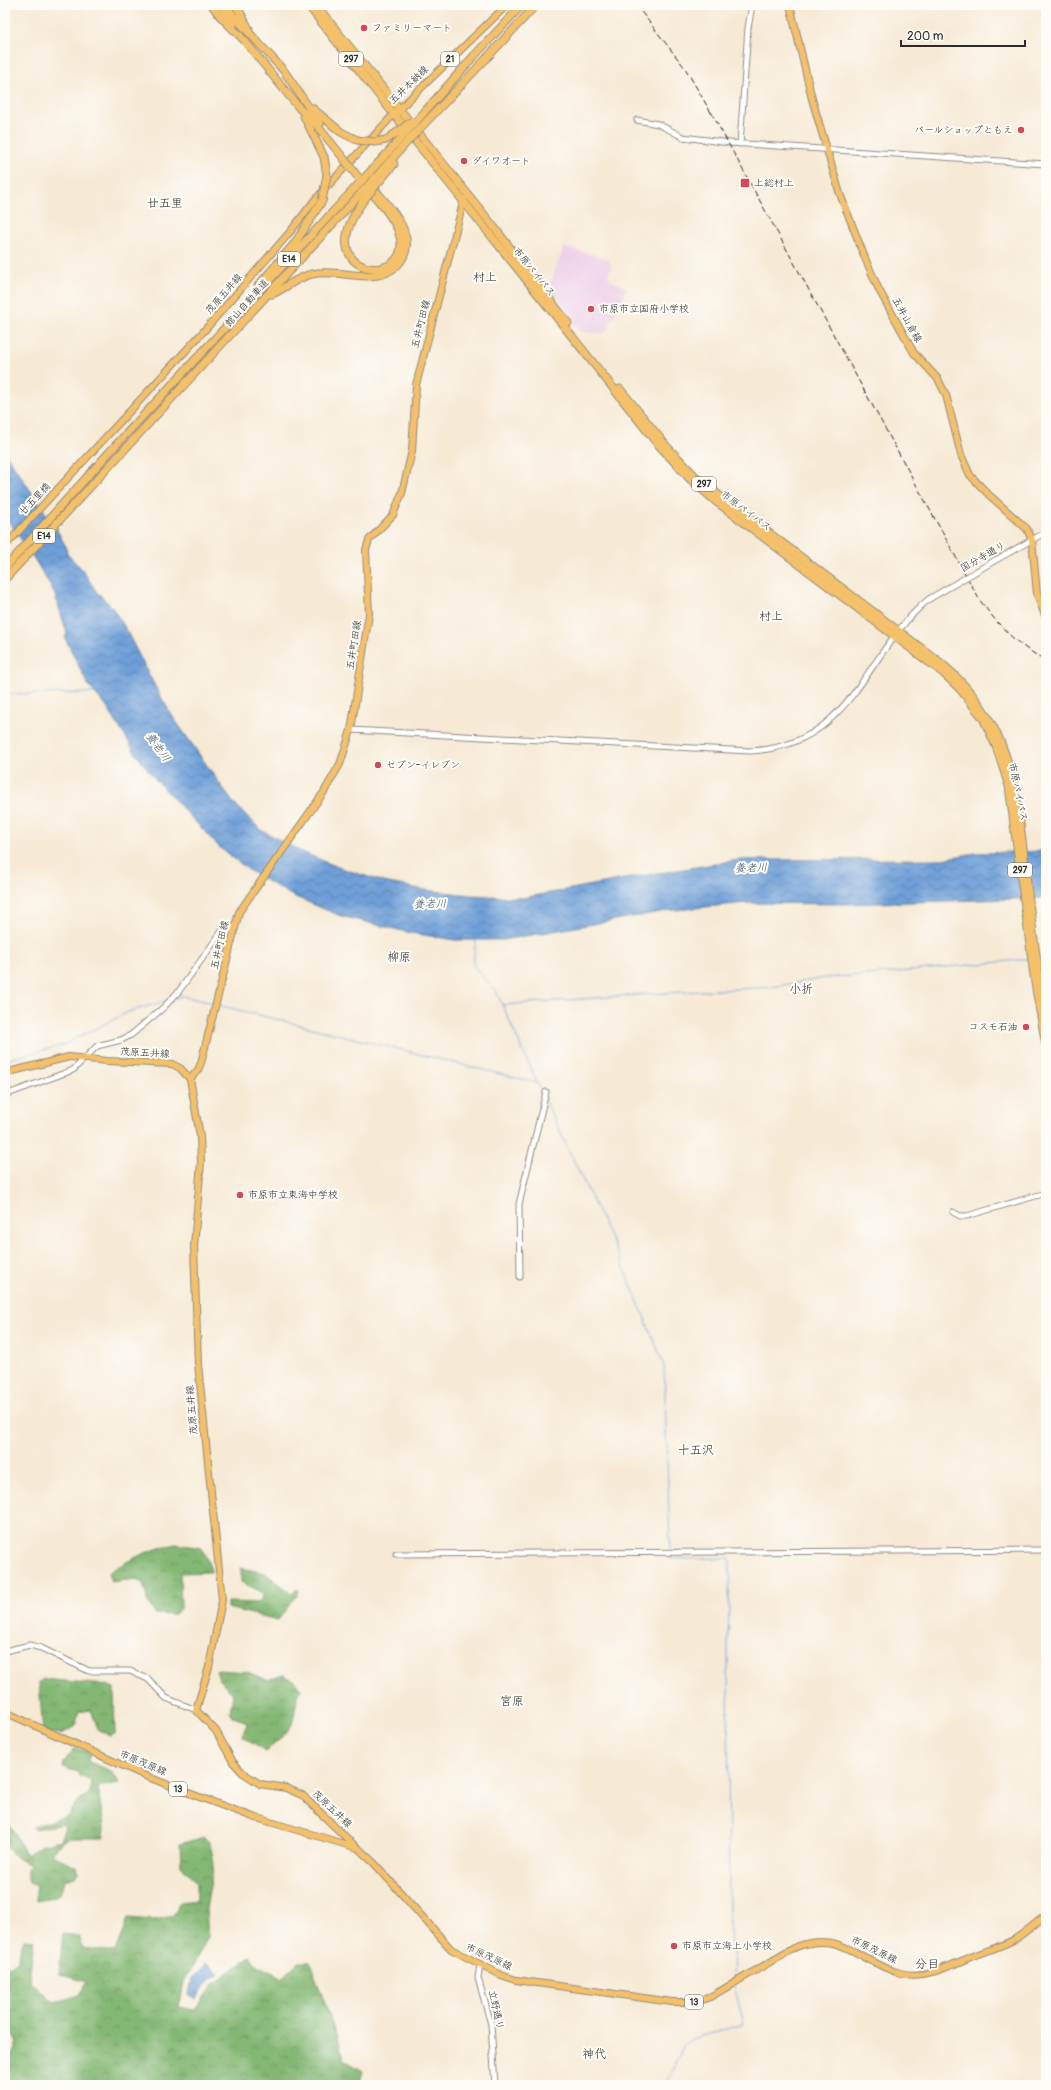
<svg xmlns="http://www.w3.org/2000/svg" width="1051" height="2090" font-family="Pangolin,'Klee One',sans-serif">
<defs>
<pattern id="forest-crowns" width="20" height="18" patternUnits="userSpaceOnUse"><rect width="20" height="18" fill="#83b773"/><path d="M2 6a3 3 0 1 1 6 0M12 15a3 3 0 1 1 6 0" fill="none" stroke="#6b955f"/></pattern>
<pattern id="water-waves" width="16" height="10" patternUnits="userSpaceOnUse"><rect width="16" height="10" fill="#6e9fd8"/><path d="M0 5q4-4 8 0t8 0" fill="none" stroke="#5b82af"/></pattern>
</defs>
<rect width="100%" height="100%" fill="#fdfcf7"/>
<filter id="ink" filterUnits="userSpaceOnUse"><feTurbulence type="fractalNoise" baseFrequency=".025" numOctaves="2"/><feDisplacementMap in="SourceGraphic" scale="8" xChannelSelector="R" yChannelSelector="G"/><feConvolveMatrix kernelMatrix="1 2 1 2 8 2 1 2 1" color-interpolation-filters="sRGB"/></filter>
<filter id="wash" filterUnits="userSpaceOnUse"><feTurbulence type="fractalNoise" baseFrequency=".012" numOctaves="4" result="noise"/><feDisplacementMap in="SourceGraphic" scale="16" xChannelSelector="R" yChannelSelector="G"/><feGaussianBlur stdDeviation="0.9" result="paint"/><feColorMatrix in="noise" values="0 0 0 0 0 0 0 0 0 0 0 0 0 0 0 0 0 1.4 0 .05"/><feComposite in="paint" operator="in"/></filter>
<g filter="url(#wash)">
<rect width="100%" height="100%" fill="#f6ead5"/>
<path fill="#eed0e8" d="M 564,247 L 608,259 L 611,265 L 608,275 L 610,280 L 627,288 L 608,329 L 603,333 L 581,332 L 549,286 Z"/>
<g fill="url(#forest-crowns)" stroke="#57714f">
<path d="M 176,1544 L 202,1548 L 212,1572 L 180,1573 L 181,1607 L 174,1615 L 155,1614 L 148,1602 L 143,1583 L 136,1579 L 111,1582 L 108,1573 C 130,1559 150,1549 176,1544 Z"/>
<path d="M 241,1568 L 265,1573 L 291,1593 L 298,1589 L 299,1592 L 278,1620 L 227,1608 L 227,1602 L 258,1603 L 263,1597 L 262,1592 L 241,1582 Z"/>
<path d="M 216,1670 L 247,1672 L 267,1680 L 283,1675 L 293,1680 L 301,1689 C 295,1702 296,1708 293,1721 C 291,1731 274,1745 266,1751 L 242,1736 L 247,1724 L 245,1721 L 233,1717 L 230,1712 L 233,1694 L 219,1680 Z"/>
<path d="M 43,1679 L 107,1685 L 114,1688 L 115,1733 L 109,1736 L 98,1729 L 91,1710 L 79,1712 L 75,1727 L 61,1734 L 43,1733 L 39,1682 Z"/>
<path d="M 74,1749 L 79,1749 L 91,1753 L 88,1759 L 89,1762 C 104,1769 112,1767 119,1783 L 100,1786 L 98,1789 L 104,1827 L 103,1838 L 68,1838 L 53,1850 L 52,1855 L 76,1866 L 78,1872 L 75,1877 L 64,1880 L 60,1894 L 53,1897 L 36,1900 L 36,1886 L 29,1883 L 27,1874 L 30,1864 C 18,1861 14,1856 6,1846 L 9,1837 L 5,1838 L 5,1818 L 15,1833 L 26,1855 L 42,1845 L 61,1840 L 65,1830 L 63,1824 L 35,1829 L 32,1827 L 68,1816 L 75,1804 L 90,1793 L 91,1779 L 80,1777 L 79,1772 L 63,1768 L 64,1762 Z"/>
<path d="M 204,1837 L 210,1843 L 214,1863 L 206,1909 L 208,1937 L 184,1982 L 179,2007 L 195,2010 L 214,1984 L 250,1956 L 257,1965 L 283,1978 L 298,1962 L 310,1962 L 345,2060 L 363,2071 L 359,2085 L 335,2085 L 334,2083 L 325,2085 L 5,2085 L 5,2075 L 17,2043 L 5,2019 L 5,1969 L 16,1962 L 24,1939 L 34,1940 L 29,1981 L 54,2002 L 80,1995 L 86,1982 L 59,1974 L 63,1934 L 79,1936 L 83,1948 L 115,1952 L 128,1918 L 155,1920 L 173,1916 L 180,1902 L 197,1900 L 197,1883 L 181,1865 L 180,1844 Z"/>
</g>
<g fill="url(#water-waves)" stroke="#4c6582">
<path d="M 5,453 L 56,528 L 66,547 L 67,554 L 82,569 L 96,591 L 111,606 L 123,624 L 158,692 L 173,717 L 232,801 L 261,830 L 302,852 L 338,867 L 384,882 L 425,890 L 471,895 L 523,898 L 624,879 L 738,860 L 942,859 L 975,853 L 1046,851 L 1046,898 L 843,904 L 746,903 L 666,911 L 503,940 L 455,940 L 411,933 L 341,916 L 293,896 L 250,871 L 220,848 L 157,781 L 138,757 L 106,706 L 88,685 L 65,638 L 67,633 L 54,592 L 33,557 L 5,516 Z"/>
<path d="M 205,1963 L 219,1973 L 209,1980 L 195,2000 L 189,1995 L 192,1978 L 203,1969 Z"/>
</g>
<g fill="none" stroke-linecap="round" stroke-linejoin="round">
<g stroke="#6e9fd8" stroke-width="1">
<path d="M 5,694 L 96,693"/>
<path d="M 476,940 L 473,965 L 497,993 L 543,1096"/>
<path d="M 1040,958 L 1046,958"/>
<path d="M 175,998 L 182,996 L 213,1003"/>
<path d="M 218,1005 L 537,1083"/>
<path d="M 503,1005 L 648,994 L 772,987 L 825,978 L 890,973 L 1029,959"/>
<path d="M 5,1060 L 63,1045 L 128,1012 L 166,1001"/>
<path d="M 546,1102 L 619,1256 L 664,1365 L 670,1549"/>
<path d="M 670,1555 L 670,1559 L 730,1558 L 728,1644 L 729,1927 L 734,1954 L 733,1981"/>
<path d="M 665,2085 L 683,2046 L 691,2039 L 744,2024 L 734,1986"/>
</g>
</g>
</g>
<g filter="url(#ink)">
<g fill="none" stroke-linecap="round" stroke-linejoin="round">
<defs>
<g id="minor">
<path d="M 637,120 L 658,124 L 683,137 L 730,143 L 1046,164"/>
<path d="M 740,144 L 748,28 L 752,5"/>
<path d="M 994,561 L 1046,532"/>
<path d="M 351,730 L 750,751 C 854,746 863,653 929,599"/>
<path d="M 5,1095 L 73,1070 L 97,1046 L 121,1040 L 131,1035 L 164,1007 L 179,991 L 222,931 L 234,927"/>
<path d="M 953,1212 L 960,1216 L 967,1216 L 1046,1193"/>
<path d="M 520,1277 L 519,1204 L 546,1092"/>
<path d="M 396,1554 L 1046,1550"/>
<path d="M 5,1651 L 30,1645 L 41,1648 L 89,1671 L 130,1671 L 148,1679 L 166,1698 L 196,1710"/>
<path d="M 480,1964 L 478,1978 L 491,2024 L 495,2085"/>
</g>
<g id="major">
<path d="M 790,5 L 812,99 L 840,194 L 865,258 L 879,290 L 914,353 L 938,379 L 946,395 L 961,455 L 970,475 L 988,494 L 1027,529 L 1032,540 L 1037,594 L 1046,618"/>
<path d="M 5,546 L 203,332 L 290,232 L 314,201 L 394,114 L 507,5"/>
<path d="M 5,1073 L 69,1057 L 107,1061 L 172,1064 L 180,1068 L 190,1079 L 200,1136 L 201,1162 L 194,1246 L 198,1364 L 222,1600 L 209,1667 L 196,1710 L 216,1731 L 233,1762 L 243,1773 L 260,1784 L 286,1788 L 302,1795 L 356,1847"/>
<path d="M 190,1079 L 198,1070 L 201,1063 L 239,912 L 324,792 L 340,764 L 345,749 L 351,730 L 369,614 L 366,550 L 369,540 L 393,515 L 402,493 L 412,451 L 416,385 L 464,199"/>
<path d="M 5,1712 L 148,1777 L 194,1795 L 253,1817 L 358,1848 L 375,1864 L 451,1949 L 501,1975 L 516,1980 L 672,2002 L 695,2002 L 710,1997 L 796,1947 C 842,1929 861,1963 900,1973 C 927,1980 952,1964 976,1955 C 989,1950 1003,1946 1015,1939 C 1026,1932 1036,1923 1046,1915"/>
</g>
<g id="highway">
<path d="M 212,5 L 220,16 L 244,40 L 300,109 L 314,122 L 341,155"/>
<path d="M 221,5 L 233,25"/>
<path d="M 226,5 L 233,15 L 284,71 L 320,124"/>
<path d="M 236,5 L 249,29"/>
<path d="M 308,5 C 422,152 541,296 656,442 L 689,478 L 718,503 L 942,672 L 960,689 L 983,718 L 996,746 L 1009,786 L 1035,983 L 1046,1045"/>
<path d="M 316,5 L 494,227 L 568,323"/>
<path d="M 474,56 L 522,5"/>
<path d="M 482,63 L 536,5"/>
<path d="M 312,108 L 341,132 L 357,140"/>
<path d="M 304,116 L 324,157 L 327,175"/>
<path d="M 375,142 L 386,140 L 399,131"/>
<path d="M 369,173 L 404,135"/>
<path d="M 375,178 L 407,142"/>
<path d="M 377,184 L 394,164"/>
<path d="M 367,196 C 301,279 417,290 399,233 C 395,219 383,207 374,195"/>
<path d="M 258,286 L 295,243 L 322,201"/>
<path d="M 272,294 C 286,288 297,277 312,274 C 330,270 349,276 367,276 C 379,276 392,272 400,262 C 419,237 391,209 376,191"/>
<path d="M 620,389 L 668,448 L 699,480 L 941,663 C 1013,724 1016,788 1026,875 C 1031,921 1037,968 1046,1013"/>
<path d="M 5,568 L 115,446 L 356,187"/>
<path d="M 5,579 L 362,192"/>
</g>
</defs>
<use href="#minor" stroke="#908a80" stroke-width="7"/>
<use href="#major" stroke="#908a80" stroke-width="8"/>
<use href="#highway" stroke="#908a80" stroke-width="9"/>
<use href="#minor" stroke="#fff" stroke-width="5"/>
<use href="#major" stroke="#f4c16a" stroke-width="6"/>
<use href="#highway" stroke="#f4c16a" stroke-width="7"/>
<g stroke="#2b2b2b" stroke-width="1" stroke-dasharray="6 3" stroke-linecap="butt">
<path d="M 636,5 L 685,68 L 713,116"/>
<path d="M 711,112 L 979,599 C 997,624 1018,647 1046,660"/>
</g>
<defs>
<path id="minor-bridge" d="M 929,599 L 994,561"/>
<g id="highway-bridge">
<path d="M 399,131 L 412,121"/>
<path d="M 404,135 L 474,56"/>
<path d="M 357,140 L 375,142"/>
<path d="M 407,142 L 482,63"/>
<path d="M 341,155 L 358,177"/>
<path d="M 356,187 L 369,173"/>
<path d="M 362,192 L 375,178"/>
<path d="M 367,196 L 377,184"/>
<path d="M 322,201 L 327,175"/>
</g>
</defs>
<use href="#minor-bridge" stroke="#908a80" stroke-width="7" stroke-linecap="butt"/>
<use href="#highway-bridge" stroke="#908a80" stroke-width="9" stroke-linecap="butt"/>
<use href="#minor-bridge" stroke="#fff" stroke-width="5"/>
<use href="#highway-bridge" stroke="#f4c16a" stroke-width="7"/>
</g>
</g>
<g fill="#d1495b" stroke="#fdfcf7" stroke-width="1.5">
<circle cx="364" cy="28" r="4"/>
<circle cx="1021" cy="130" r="4"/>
<circle cx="464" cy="161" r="4"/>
<rect x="740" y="178" width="10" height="10" rx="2"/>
<circle cx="591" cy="309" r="4"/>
<circle cx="378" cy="765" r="4"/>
<circle cx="1026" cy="1027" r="4"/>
<circle cx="240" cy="1195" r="4"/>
<circle cx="674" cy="1946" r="4"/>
</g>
<g text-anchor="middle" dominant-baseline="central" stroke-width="4" stroke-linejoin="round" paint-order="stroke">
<g fill="#fdfcf7" stroke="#6a6a68" stroke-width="1">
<rect x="339" y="52" width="24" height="14" rx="3"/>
<rect x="441" y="52" width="18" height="14" rx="3"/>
<rect x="278" y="252" width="22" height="14" rx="3"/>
<rect x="692" y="477" width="24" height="14" rx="3"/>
<rect x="33" y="529" width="22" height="14" rx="3"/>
<rect x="1008" y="863" width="24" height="14" rx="3"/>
<rect x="169" y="1782" width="18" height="14" rx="3"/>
<rect x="685" y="1995" width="18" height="14" rx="3"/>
</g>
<g font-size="9" font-weight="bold" fill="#2b2b2b">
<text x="351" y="59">297</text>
<text x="450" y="59">21</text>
<text x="289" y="259">E14</text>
<text x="704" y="484">297</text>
<text x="44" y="536">E14</text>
<text x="1020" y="870">297</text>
<text x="178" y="1789">13</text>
<text x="694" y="2002">13</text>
</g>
<g font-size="10" fill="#2b2b2b" stroke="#fdfcf7" text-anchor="start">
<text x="372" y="28">ファミリーマート</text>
<text x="1013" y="130" text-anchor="end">パールショップともえ</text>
<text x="472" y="161">ダイワオート</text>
<text x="754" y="183">上総村上</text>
<text x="599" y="309">市原市立国府小学校</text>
<text x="386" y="765">セブン-イレブン</text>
<text x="1018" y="1027" text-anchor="end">コスモ石油</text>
<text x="248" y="1195">市原市立東海中学校</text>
<text x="682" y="1946">市原市立海上小学校</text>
</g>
<g font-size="10" fill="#2b2b2b" stroke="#fdfcf7">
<text transform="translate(409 85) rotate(-44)">五井本納線</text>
<text transform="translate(534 272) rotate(51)">市原バイパス</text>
<text transform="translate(224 294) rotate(-49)">茂原五井線</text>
<text transform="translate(247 303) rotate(-48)">館山自動車道</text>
<text transform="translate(907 320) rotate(61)">五井山倉線</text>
<text transform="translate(421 324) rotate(-76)">五井町田線</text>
<text transform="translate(35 499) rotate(-47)">廿五里橋</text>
<text transform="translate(746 511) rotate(37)">市原バイパス</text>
<text transform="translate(983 557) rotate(-30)">国分寺通り</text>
<text transform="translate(354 645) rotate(-81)">五井町田線</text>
<text transform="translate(1018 792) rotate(78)">市原バイパス</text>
<text transform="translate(220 945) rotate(-77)">五井町田線</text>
<text transform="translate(145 1053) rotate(3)">茂原五井線</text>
<text transform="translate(192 1410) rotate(-95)">茂原五井線</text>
<text transform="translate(143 1763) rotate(23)">市原茂原線</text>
<text transform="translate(332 1809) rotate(43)">茂原五井線</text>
<text transform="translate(874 1950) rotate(26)">市原茂原線</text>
<text transform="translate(489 1957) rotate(25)">市原茂原線</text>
<text transform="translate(496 2010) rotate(78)">立野通り</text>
</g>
<g font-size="11" font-style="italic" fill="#465970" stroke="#fdfcf7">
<text transform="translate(158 747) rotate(54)">養老川</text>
<text transform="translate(751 868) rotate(-2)">養老川</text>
<text transform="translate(430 904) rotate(-1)">養老川</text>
</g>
<g font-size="12" fill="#2b2b2b" stroke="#fdfcf7">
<text x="165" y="203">廿五里</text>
<text x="485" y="277">村上</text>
<text x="771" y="616">村上</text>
<text x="399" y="957">柳原</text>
<text x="801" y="989">小折</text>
<text x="696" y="1450">十五沢</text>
<text x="512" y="1701">宮原</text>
<text x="927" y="1964">分目</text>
<text x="594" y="2054">神代</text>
</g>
</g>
<rect width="1051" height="2090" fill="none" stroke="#fdfcf7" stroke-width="20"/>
<path d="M901 40v6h124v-6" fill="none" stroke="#2b2b2b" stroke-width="2"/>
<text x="907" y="40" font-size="12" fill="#2b2b2b" stroke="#fdfcf7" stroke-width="3" paint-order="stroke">200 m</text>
</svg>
